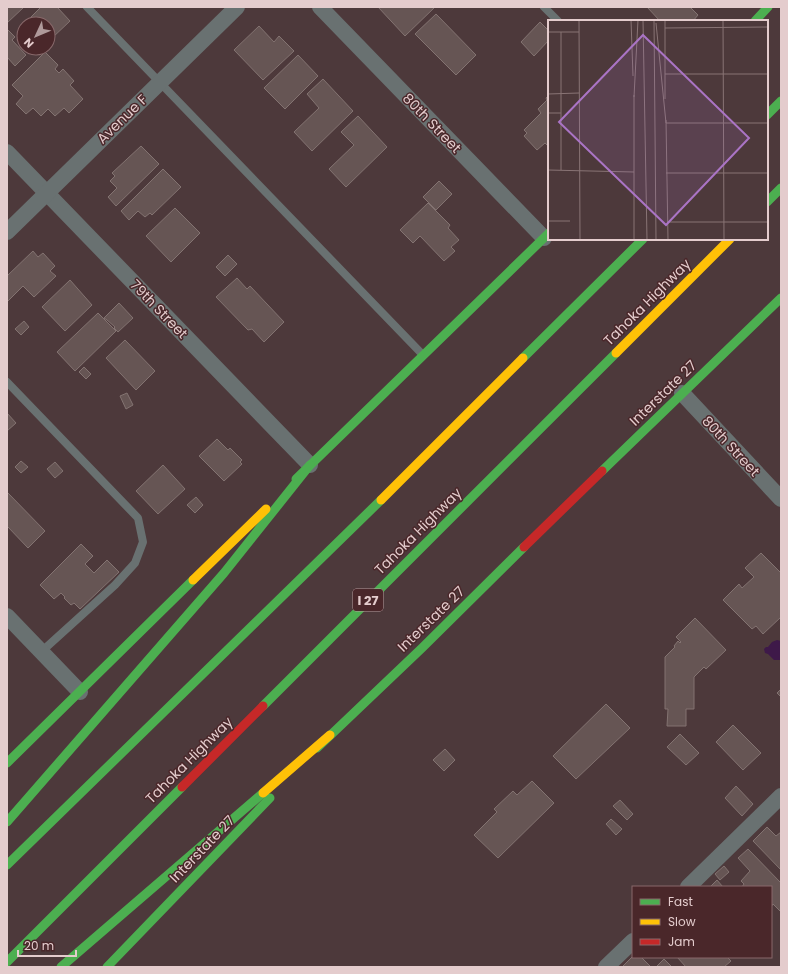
<svg xmlns="http://www.w3.org/2000/svg" width="788" height="974" font-family="Poppins,sans-serif">
<rect width="100%" height="100%" fill="#4d393b"/>
<path fill="#3e1949" d="M 777,640 L 781,641 L 781,660 L 774,660 L 768,654 L 765,653 L 764,649 L 766,647 L 768,647 L 772,642 Z"/>
<g fill="#665554" stroke="#837371">
<path d="M 7,7 L 24,7 L 7,23 Z"/>
<path d="M 41,7 L 57,7 L 70,21 L 51,39 L 48,36 L 48,24 L 37,24 L 30,18 Z"/>
<path d="M 378,7 L 435,7 L 405,36 Z"/>
<path d="M 647,7 L 690,7 L 698,15 L 693,21 L 660,21 Z"/>
<path d="M 436,14 L 476,55 L 456,75 L 415,34 Z"/>
<path d="M 540,22 L 549,31 L 549,40 L 534,56 L 521,42 Z"/>
<path d="M 259,26 L 274,42 L 279,36 L 294,51 L 263,80 L 234,50 Z"/>
<path d="M 7,29 L 15,37 L 12,40 L 26,55 L 15,66 L 7,57 Z"/>
<path d="M 45,52 L 58,65 L 55,69 L 59,73 L 63,69 L 74,81 L 70,85 L 83,99 L 69,113 L 64,108 L 55,116 L 48,109 L 41,116 L 33,108 L 26,114 L 16,104 L 23,96 L 12,85 Z"/>
<path d="M 298,55 L 318,76 L 285,109 L 264,88 Z"/>
<path d="M 323,79 L 353,111 L 312,151 L 294,132 L 319,108 L 307,94 Z"/>
<path d="M 549,95 L 549,143 L 547,145 L 545,143 L 537,150 L 524,136 L 527,133 L 524,130 L 541,113 L 538,109 L 547,100 L 546,98 Z"/>
<path d="M 358,116 L 387,147 L 346,187 L 329,169 L 354,145 L 341,132 Z"/>
<path d="M 141,146 L 159,164 L 116,206 L 108,197 L 117,188 L 110,181 L 115,176 L 112,173 Z"/>
<path d="M 163,169 L 181,187 L 152,215 L 150,213 L 145,217 L 138,211 L 129,220 L 121,211 Z"/>
<path d="M 439,181 L 452,194 L 436,210 L 423,197 Z"/>
<path d="M 428,203 L 450,225 L 448,228 L 459,240 L 451,247 L 455,251 L 444,261 L 420,236 L 413,243 L 400,230 Z"/>
<path d="M 175,208 L 200,233 L 171,262 L 146,236 Z"/>
<path d="M 33,251 L 38,257 L 43,253 L 55,266 L 50,271 L 56,276 L 34,297 L 23,286 L 8,301 L 7,300 L 7,276 Z"/>
<path d="M 228,255 L 237,264 L 225,276 L 216,267 Z"/>
<path d="M 237,278 L 247,289 L 250,286 L 284,322 L 264,342 L 252,329 L 248,330 L 216,297 Z"/>
<path d="M 70,280 L 92,305 L 65,331 L 42,307 Z"/>
<path d="M 119,303 L 133,318 L 118,332 L 114,328 L 115,327 L 107,320 L 104,318 Z"/>
<path d="M 98,313 L 116,331 L 75,371 L 57,352 Z"/>
<path d="M 24,321 L 29,327 L 21,335 L 15,329 Z"/>
<path d="M 125,340 L 155,371 L 136,390 L 106,358 Z"/>
<path d="M 84,367 L 91,374 L 86,379 L 79,372 Z"/>
<path d="M 127,393 L 133,405 L 126,409 L 120,396 Z"/>
<path d="M 7,413 L 16,423 L 7,431 Z"/>
<path d="M 217,439 L 228,450 L 230,448 L 242,460 L 240,462 L 242,464 L 224,481 L 199,456 Z"/>
<path d="M 21,461 L 28,467 L 21,473 L 15,467 Z"/>
<path d="M 55,462 L 63,471 L 55,478 L 47,469 Z"/>
<path d="M 163,465 L 185,489 L 158,514 L 136,491 Z"/>
<path d="M 8,493 L 45,531 L 28,548 L 7,526 L 7,494 Z"/>
<path d="M 196,497 L 203,505 L 195,513 L 187,505 Z"/>
<path d="M 81,544 L 93,556 L 85,564 L 94,573 L 107,560 L 119,572 L 80,609 L 74,603 L 71,605 L 64,598 L 65,597 L 61,593 L 54,599 L 40,585 Z"/>
<path d="M 761,553 L 781,573 L 781,617 L 763,634 L 756,626 L 752,629 L 723,600 L 739,584 L 742,588 L 754,577 L 745,568 Z"/>
<path d="M 695,618 L 726,650 L 706,669 L 704,667 L 694,677 L 694,709 L 686,709 L 686,726 L 667,726 L 668,709 L 665,709 L 665,657 L 675,647 L 674,646 L 678,641 L 680,643 L 681,642 L 676,637 Z"/>
<path d="M 781,689 L 781,697 L 777,693 Z"/>
<path d="M 606,704 L 630,728 L 576,779 L 553,756 Z"/>
<path d="M 733,725 L 761,753 L 743,770 L 716,742 Z"/>
<path d="M 680,734 L 699,753 L 686,765 L 667,747 Z"/>
<path d="M 445,749 L 455,760 L 444,771 L 433,760 Z"/>
<path d="M 532,781 L 554,803 L 498,858 L 474,835 L 497,812 L 494,809 L 513,791 L 517,795 Z"/>
<path d="M 736,786 L 753,804 L 742,816 L 725,798 Z"/>
<path d="M 620,800 L 633,814 L 627,820 L 613,806 Z"/>
<path d="M 611,819 L 622,829 L 616,835 L 606,824 Z"/>
<path d="M 767,827 L 776,836 L 781,832 L 781,870 L 753,841 Z"/>
<path d="M 748,849 L 781,883 L 781,912 L 773,904 L 771,907 L 771,887 L 742,887 L 744,884 L 741,881 L 750,871 L 738,858 Z"/>
<path d="M 724,866 L 729,872 L 720,880 L 715,874 Z"/>
<path d="M 717,880 L 723,887 L 710,887 Z"/>
<path d="M 633,956 L 641,957 L 651,967 L 622,967 Z"/>
<path d="M 677,957 L 727,957 L 731,961 L 724,967 L 686,967 Z"/>
<path d="M 664,959 L 672,967 L 656,967 Z"/>
</g>
<g fill="none" stroke-linecap="round" stroke-linejoin="round">
<g stroke="#697171" stroke-width="8">
<path d="M 87,7 L 423,355"/>
<path d="M 544,7 L 558,21"/>
<path d="M 7,382 L 138,518 L 143,542 L 135,563 L 115,585 L 41,652"/>
</g>
<g stroke="#697171" stroke-width="16">
<path d="M 320,7 L 544,238"/>
<path d="M 7,152 L 310,465"/>
<path d="M 7,232 L 237,7"/>
<path d="M 682,393 L 781,499"/>
<path d="M 7,616 L 80,692"/>
<path d="M 688,887 L 781,796"/>
<path d="M 606,967 L 633,941"/>
</g>
<g stroke="#4caf50" stroke-width="9">
<path d="M 755,21 L 768,7"/>
<path d="M 767,115 L 781,101"/>
<path d="M 767,202 L 781,188"/>
<path d="M 523,358 L 643,239"/>
<path d="M 602,471 L 781,298"/>
<path d="M 296,479 L 549,233"/>
<path d="M 263,706 L 616,353"/>
<path d="M 317,748 L 422,648 L 524,547"/>
<path d="M 7,763 L 193,580"/>
<path d="M 7,822 L 224,573 L 310,465"/>
<path d="M 7,865 L 381,500"/>
<path d="M 7,962 L 182,787"/>
<path d="M 61,967 L 263,793"/>
<path d="M 107,967 L 270,798"/>
</g>
<g stroke="#ffc107" stroke-width="9">
<path d="M 616,353 L 730,239"/>
<path d="M 381,500 L 523,358"/>
<path d="M 193,580 L 266,509"/>
<path d="M 263,793 L 330,735"/>
</g>
<g stroke="#c62828" stroke-width="9">
<path d="M 524,547 L 602,471"/>
<path d="M 182,787 L 263,706"/>
</g>
</g>
<g text-anchor="middle" dominant-baseline="central" stroke-width="3" stroke-linejoin="round" paint-order="stroke">
<rect fill="#4a272a" stroke="#b69a9c" stroke-width="1" x="353" y="589" width="30" height="22" rx="3"/>
<g font-size="13" font-weight="bold" fill="#e4cccd">
<text x="368" y="600">I 27</text>
</g>
<g font-size="14" fill="#e4cccd" stroke="#4a272a">
<text transform="translate(122 119) rotate(-44)">Avenue F</text>
<text transform="translate(432 123) rotate(46)">80th Street</text>
<text transform="translate(647 302) rotate(-45)">Tahoka Highway</text>
<text transform="translate(159 309) rotate(46)">79th Street</text>
<text transform="translate(663 393) rotate(-44)">Interstate 27</text>
<text transform="translate(731 446) rotate(47)">80th Street</text>
<text transform="translate(418 531) rotate(-45)">Tahoka Highway</text>
<text transform="translate(431 619) rotate(-44)">Interstate 27</text>
<text transform="translate(189 760) rotate(-45)">Tahoka Highway</text>
<text transform="translate(202 849) rotate(-46)">Interstate 27</text>
</g>
</g>
<g transform="translate(548 20)">
<rect width="220" height="220" fill="#4d393b"/>
<path fill="none" stroke="#897475" stroke-width="1" d="M 31,0 L 32,220M 83,0 L 85,56M 95,0 L 99,220M 106,0 L 108,220M 117,0 L 117,79M 175,0 L 176,220M 108,3 L 118,103M 117,8 L 220,7M 0,12 L 31,12M 117,54 L 220,54M 0,74 L 31,73M 86,75 L 86,220M 86,77 L 90,0M 0,93 L 13,93M 118,100 L 120,220M 118,103 L 220,103M 0,150 L 86,152M 13,150 L 13,12M 118,153 L 220,153M 0,201 L 22,201M 119,202 L 220,202"/>
<path fill="#aa74c5" fill-opacity="0.15" stroke="#aa74c5" stroke-width="2" d="M 95,15 L 201,118 L 118,205 L 11,102 Z"/>
<rect width="220" height="220" fill="none" stroke="#e4cccd" stroke-width="2"/>
</g>
<rect width="788" height="974" fill="none" stroke="#e4cccd" stroke-width="16"/>
<rect x="632" y="886" width="140" height="72" fill="#4a272a" stroke="#88696b"/>
<rect x="640" y="899" width="20" height="6" fill="#4caf50" stroke="#88696b"/>
<text x="668" y="906" font-size="12" fill="#e4cccd">Fast</text>
<rect x="640" y="919" width="20" height="6" fill="#ffc107" stroke="#88696b"/>
<text x="668" y="926" font-size="12" fill="#e4cccd">Slow</text>
<rect x="640" y="939" width="20" height="6" fill="#c62828" stroke="#88696b"/>
<text x="668" y="946" font-size="12" fill="#e4cccd">Jam</text>
<g transform="translate(36 36) rotate(226)"><circle r="19" fill="#4a272a" stroke="#88696b"/>
<path d="M0-3L7 15L0 10L-7 15Z" fill="#af999a"/>
<text y="-6" font-size="11" font-weight="bold" text-anchor="middle" fill="#e4cccd">N</text>
</g>
<path d="M18 950v6h58v-6" fill="none" stroke="#e4cccd" stroke-width="2"/>
<text x="24" y="950" font-size="12" fill="#e4cccd" stroke="#4a272a" stroke-width="3" paint-order="stroke">20 m</text>
</svg>
